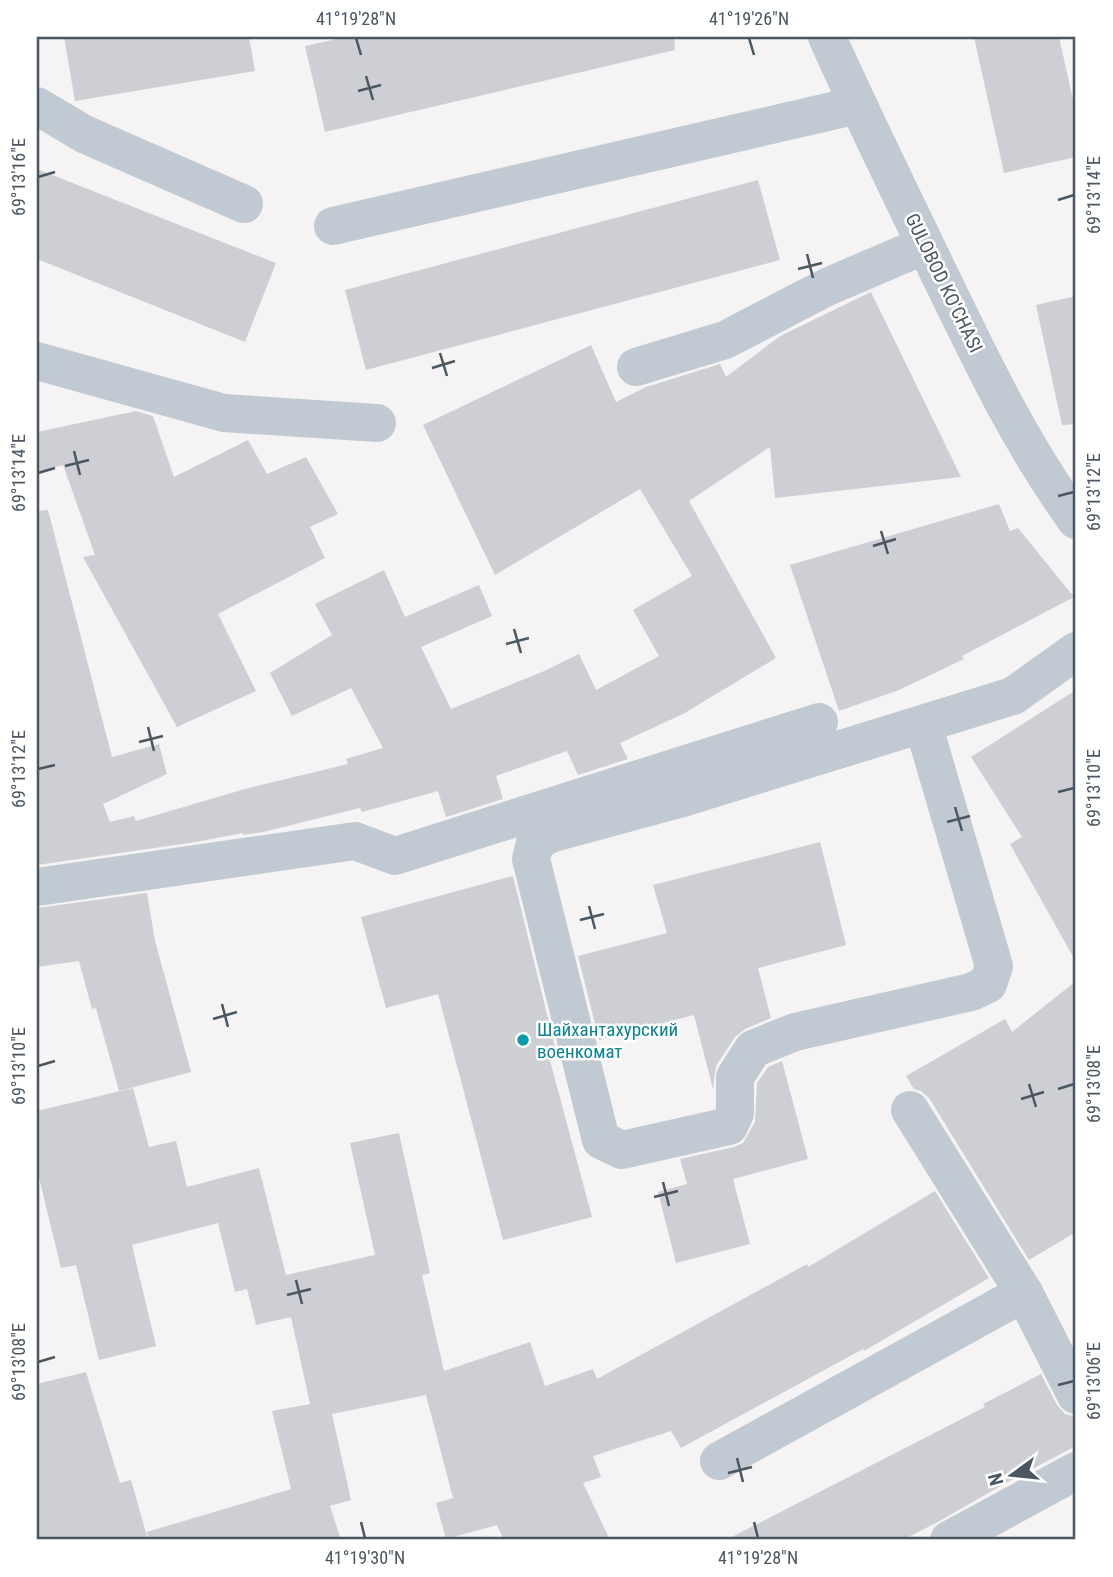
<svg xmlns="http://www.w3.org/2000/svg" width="1113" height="1577" font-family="'Roboto Condensed',sans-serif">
<rect width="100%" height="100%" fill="#f5f3f3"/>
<g fill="#cdcfd5">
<path d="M 64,37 L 249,37 L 255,71 L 75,101 Z"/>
<path d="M 345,37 L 674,37 L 675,50 L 325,132 L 305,46 Z"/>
<path d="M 974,37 L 1059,37 L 1076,113 L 1076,157 L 1004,173 Z"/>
<path d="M 37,169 L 276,263 L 245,342 L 37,259 Z"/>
<path d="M 758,180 L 780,260 L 366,370 L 345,290 Z"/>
<path d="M 871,292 L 961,477 L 775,498 L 770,447 L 689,501 L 776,658 L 683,714 L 620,743 L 628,759 L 578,775 L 567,751 L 496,776 L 503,799 L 446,817 L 438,791 L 362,812 L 360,808 L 263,832 L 243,835 L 243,833 L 196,842 L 37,865 L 37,511 L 48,510 L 112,757 L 159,744 L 167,774 L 103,804 L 110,822 L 134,816 L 136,821 L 245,789 L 348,764 L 346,759 L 383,748 L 351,688 L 292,716 L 270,673 L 332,635 L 315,604 L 384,570 L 405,617 L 479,585 L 492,616 L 421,647 L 451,709 L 542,672 L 579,654 L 596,690 L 659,656 L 633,610 L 692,576 L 640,489 L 495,575 L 423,425 L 591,345 L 616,402 L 646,387 L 720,364 L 726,377 L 780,336 Z"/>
<path d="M 1076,296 L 1076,424 L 1062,425 L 1036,305 Z"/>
<path d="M 136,411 L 153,416 L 174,477 L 248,440 L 267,474 L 306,457 L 338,514 L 310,527 L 325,558 L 218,614 L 256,691 L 177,727 L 83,557 L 95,555 L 63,465 L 37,472 L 37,432 Z"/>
<path d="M 999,504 L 1010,531 L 1018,528 L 1074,597 L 962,656 L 964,659 L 899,690 L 839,711 L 790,565 Z"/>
<path d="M 1076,690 L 1076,962 L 1010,844 L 1022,837 L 971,757 Z"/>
<path d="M 820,842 L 846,945 L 758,968 L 771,1018 L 745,1029 L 735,1037 L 716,1066 L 713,1089 L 694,1015 L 599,1040 L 578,956 L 667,933 L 653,885 Z"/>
<path d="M 513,876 L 556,1051 L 548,1053 L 592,1217 L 503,1240 L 438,994 L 386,1008 L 361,917 Z"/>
<path d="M 147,893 L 155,941 L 191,1072 L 119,1091 L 96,1008 L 92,1009 L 79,961 L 37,967 L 37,908 Z"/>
<path d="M 1076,981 L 1076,1232 L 1029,1260 L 929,1098 L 921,1091 L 914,1089 L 906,1076 L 1005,1019 L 1012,1032 Z"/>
<path d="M 782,1061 L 808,1159 L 733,1179 L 750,1244 L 676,1263 L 658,1192 L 687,1184 L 680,1159 L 734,1147 L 743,1143 L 755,1122 L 757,1083 L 768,1067 Z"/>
<path d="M 133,1088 L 149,1147 L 176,1141 L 187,1187 L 259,1168 L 286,1275 L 375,1255 L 350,1143 L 399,1133 L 430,1273 L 422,1275 L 444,1371 L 530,1342 L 545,1386 L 593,1369 L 597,1379 L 807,1264 L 808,1267 L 935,1191 L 989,1278 L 864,1351 L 863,1349 L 681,1448 L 671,1431 L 593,1456 L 601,1477 L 583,1483 L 610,1540 L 504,1540 L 497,1525 L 446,1539 L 436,1503 L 453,1498 L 426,1395 L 332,1414 L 351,1500 L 330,1506 L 341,1540 L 149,1540 L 147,1532 L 291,1489 L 272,1411 L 310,1404 L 291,1317 L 256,1325 L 247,1289 L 235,1292 L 218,1223 L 132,1245 L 156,1346 L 99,1360 L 76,1265 L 61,1268 L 37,1169 L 37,1111 Z"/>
<path d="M 86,1372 L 120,1483 L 131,1480 L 148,1540 L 37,1540 L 37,1384 Z"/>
<path d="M 1041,1374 L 1057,1405 L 1065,1414 L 1076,1417 L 1076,1446 L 1013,1479 L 936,1523 L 902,1540 L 726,1540 L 985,1407 L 983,1404 Z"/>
</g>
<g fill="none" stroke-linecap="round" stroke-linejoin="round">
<g stroke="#c1cad2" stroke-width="38">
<path d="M 827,37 C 861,113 898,188 934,263 C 977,352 1018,440 1076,520"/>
<path d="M 37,106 L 84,134 L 244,204"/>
<path d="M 333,226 L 858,105"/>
<path d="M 37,361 L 224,413 L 377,423"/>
<path d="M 636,367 L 725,340 L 827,287 L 925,245"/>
<path d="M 923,724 L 994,966 L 988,984 L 971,992 L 795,1032 L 753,1049 L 735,1077 L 735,1113 L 729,1126 L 622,1150 L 601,1140 L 531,859 L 535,843 L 550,834 L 679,799 L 1013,696 L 1076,651"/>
<path d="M 37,887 L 355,841 L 395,856 L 819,722"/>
<path d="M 910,1110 L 1024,1293 L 1076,1395"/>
<path d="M 719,1461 L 1024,1293"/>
<path d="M 949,1540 L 1076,1471"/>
</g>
</g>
<path fill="none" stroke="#4a5661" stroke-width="2.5" d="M 356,38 L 361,55M 749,38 L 754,55M 366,76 L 373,100M 358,91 L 381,85M 38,177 L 55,172M 1058,200 L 1074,195M 807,254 L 813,278M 798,269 L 822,263M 440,353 L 447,376M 432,368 L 455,361M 74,451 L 80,475M 65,466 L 89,460M 38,473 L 55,468M 1058,496 L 1074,492M 881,531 L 888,554M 873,546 L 896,539M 514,629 L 521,653M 506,644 L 529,638M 148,727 L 154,751M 139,742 L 163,736M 38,769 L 55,765M 1058,792 L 1074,788M 955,807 L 962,831M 947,822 L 970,816M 589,906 L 595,929M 580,920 L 604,914M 222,1004 L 228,1027M 213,1019 L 237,1012M 38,1066 L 55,1061M 1029,1084 L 1036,1107M 1058,1089 L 1074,1084M 1021,1099 L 1044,1092M 663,1182 L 669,1206M 654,1197 L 678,1191M 296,1280 L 302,1304M 287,1295 L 311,1289M 38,1362 L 55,1357M 1058,1385 L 1074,1381M 737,1458 L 743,1482M 728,1473 L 752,1467M 361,1522 L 365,1538M 754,1522 L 758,1538"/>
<circle fill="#0f9aa8" stroke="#fff" stroke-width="2.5" cx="523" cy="1040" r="7"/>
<g text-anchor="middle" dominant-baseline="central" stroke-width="5" stroke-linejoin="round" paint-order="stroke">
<g font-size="19" fill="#4a5661" stroke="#fff">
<text transform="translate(944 283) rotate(64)">GULOBOD KO'CHASI</text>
</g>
<g font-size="19" fill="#0d838f" stroke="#fff" text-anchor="start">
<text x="537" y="1029">Шайхантахурский<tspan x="537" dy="22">военкомат</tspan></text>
</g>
</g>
<rect width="1113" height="1577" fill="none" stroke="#ffffff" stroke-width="77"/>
<g transform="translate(1012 1475) rotate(255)" stroke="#ffffff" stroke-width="5" paint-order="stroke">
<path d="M0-5L12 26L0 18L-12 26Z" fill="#4a5661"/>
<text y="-10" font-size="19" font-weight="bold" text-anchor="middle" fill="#4a5661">N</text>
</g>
<rect x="38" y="38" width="1036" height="1500" fill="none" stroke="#4a5661" stroke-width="2.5"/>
<g font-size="18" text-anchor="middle" fill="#4a5661">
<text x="356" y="25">41°19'28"N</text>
<text x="749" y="25">41°19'26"N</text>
<text transform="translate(19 177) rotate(-90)" y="6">69°13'16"E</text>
<text transform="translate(1094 195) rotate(-90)" y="6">69°13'14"E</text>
<text transform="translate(19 473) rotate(-90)" y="6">69°13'14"E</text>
<text transform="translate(1094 492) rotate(-90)" y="6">69°13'12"E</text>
<text transform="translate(19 769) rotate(-90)" y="6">69°13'12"E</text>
<text transform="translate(1094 788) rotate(-90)" y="6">69°13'10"E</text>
<text transform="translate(19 1066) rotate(-90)" y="6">69°13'10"E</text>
<text transform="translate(1094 1084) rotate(-90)" y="6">69°13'08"E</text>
<text transform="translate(19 1362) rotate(-90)" y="6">69°13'08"E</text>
<text transform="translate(1094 1381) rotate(-90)" y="6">69°13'06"E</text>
<text x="365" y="1564">41°19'30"N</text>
<text x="758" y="1564">41°19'28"N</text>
</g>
</svg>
